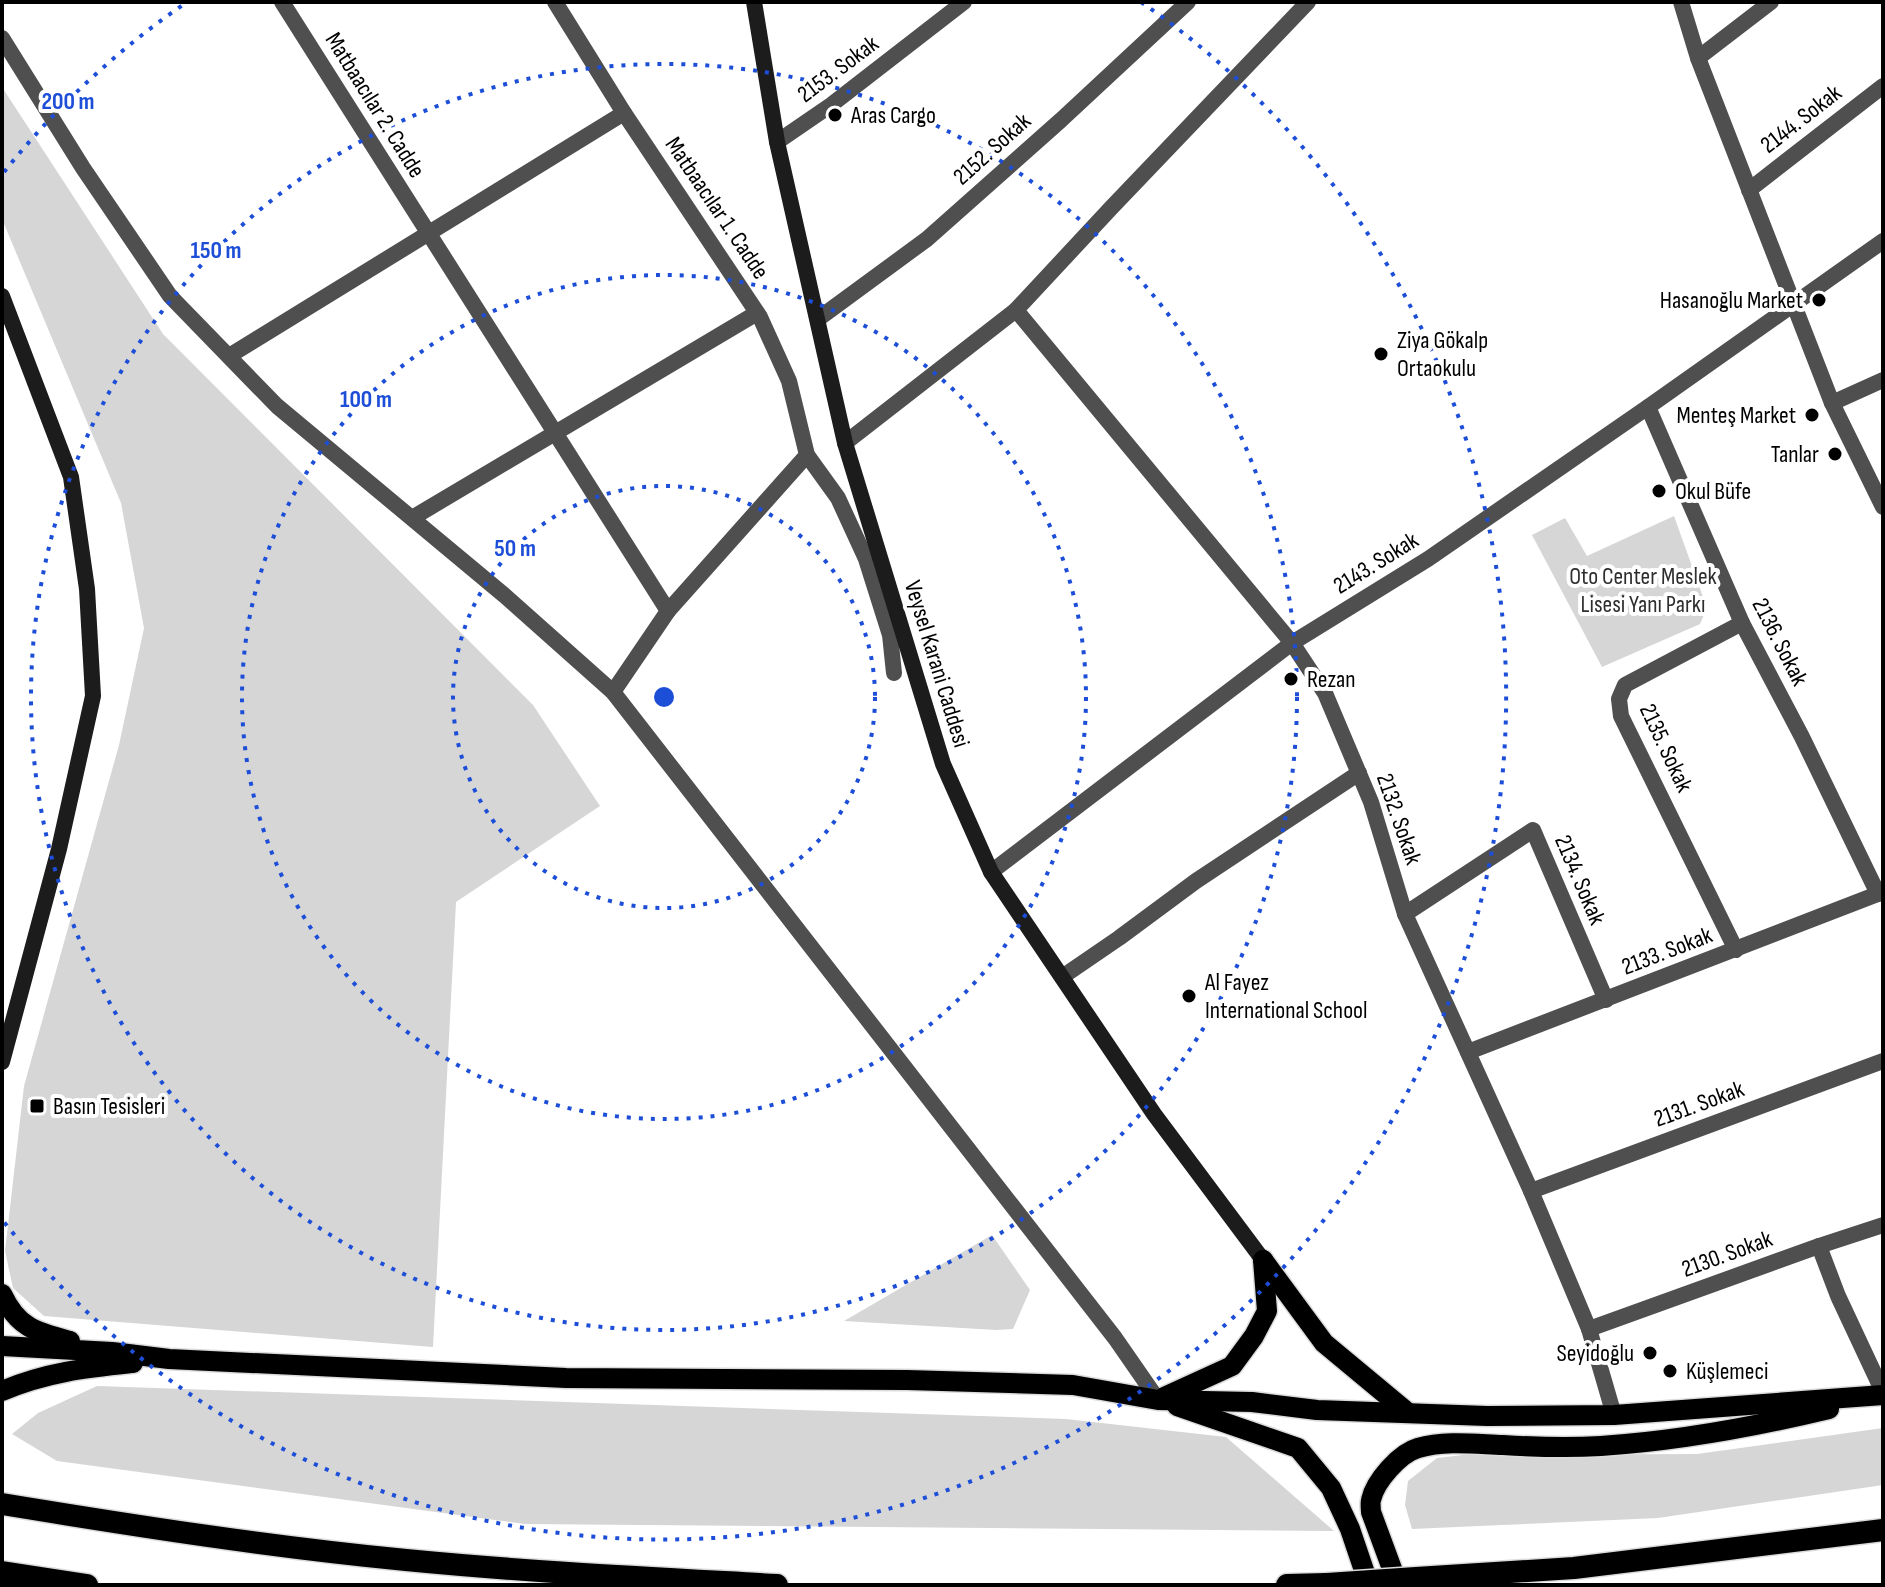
<svg xmlns="http://www.w3.org/2000/svg" width="1885" height="1587" font-family="'Sofia Sans Condensed',sans-serif">
<rect width="100%" height="100%" fill="#fff"/>
<g fill="#d6d6d6">
<path d="M 2,87 L 163,334 L 533,705 L 600,806 L 456,902 L 433,1347 L 44,1316 L 13,1288 L 5,1251 L 24,1086 L 119,745 L 144,628 L 121,503 L 2,219 Z"/>
<path d="M 1674,516 L 1707,608 L 1700,624 L 1602,667 L 1532,535 L 1565,518 L 1587,556 Z"/>
<path d="M 992,1235 L 1030,1290 L 1013,1329 L 996,1330 L 844,1321 Z"/>
<path d="M 97,1386 L 1066,1419 L 1226,1437 L 1334,1531 L 525,1524 L 57,1461 L 12,1434 L 38,1413 Z"/>
<path d="M 1883,1428 L 1883,1485 L 1658,1518 L 1412,1529 L 1405,1505 L 1408,1481 L 1437,1458 L 1463,1455 L 1697,1454 Z"/>
</g>
<g fill="none" stroke-linecap="round" stroke-linejoin="round">
<defs>
<g id="primary">
<path d="M 1263,1260 L 1324,1343 L 1407,1412"/>
<path d="M 2,1294 C 18,1328 36,1332 70,1341"/>
<path d="M 2,1346 L 112,1352 L 169,1359 L 566,1378 L 907,1380 L 1073,1385 L 1158,1400 L 1252,1402 L 1317,1410 L 1487,1416 L 1614,1415 L 1883,1395"/>
<path d="M 2,1391 C 47,1372 86,1368 133,1363"/>
<path d="M 1164,1397 L 1232,1366 L 1254,1336 L 1267,1311 L 1263,1260"/>
<path d="M 1177,1406 L 1298,1448 L 1331,1488 L 1350,1529 L 1369,1585"/>
<path d="M 1398,1585 L 1371,1512 C 1371,1511 1370,1502 1371,1500 C 1375,1481 1400,1453 1418,1448 C 1446,1440 1475,1444 1503,1445 C 1535,1447 1569,1448 1601,1446 C 1678,1441 1754,1427 1829,1409"/>
</g>
<g id="trunk">
<path d="M 2,1504 C 136,1526 271,1547 406,1560 C 529,1572 653,1578 777,1585"/>
<path d="M 2,1572 L 87,1585"/>
<path d="M 1416,1578 L 1574,1568 L 1883,1530"/>
<path d="M 1287,1585 L 1327,1584"/>
</g>
</defs>
<use href="#primary" stroke="#dbdbdb" stroke-width="23"/>
<use href="#trunk" stroke="#dbdbdb" stroke-width="25"/>
<g stroke="#4f4f4f" stroke-width="16">
<path d="M 282,2 L 668,611"/>
<path d="M 555,2 L 624,113 L 760,317 L 789,381 L 807,455 L 838,498 L 866,559 L 890,635 L 894,673"/>
<path d="M 1681,2 L 1698,58 L 1832,403 L 1883,507"/>
<path d="M 2,38 L 83,168 L 170,296 L 277,406 L 504,595 L 613,692 L 1115,1338 L 1158,1400"/>
<path d="M 1698,58 L 1771,2"/>
<path d="M 777,142 L 831,105 L 964,2"/>
<path d="M 1749,190 L 1883,86"/>
<path d="M 1016,310 L 1292,643 L 1325,693 L 1371,802 L 1405,914 L 1531,1191 L 1589,1329 L 1614,1415"/>
<path d="M 818,319 L 927,239 L 1061,120 L 1188,2"/>
<path d="M 229,356 L 624,113"/>
<path d="M 1832,403 L 1883,380"/>
<path d="M 1648,407 L 1742,623 L 1802,737 L 1878,894"/>
<path d="M 845,443 L 1016,310 L 1111,208 L 1308,2"/>
<path d="M 412,518 L 757,313"/>
<path d="M 613,692 L 668,611 L 807,455"/>
<path d="M 991,872 L 1292,643 L 1428,559 L 1648,407 L 1883,241"/>
<path d="M 1405,914 L 1533,830 L 1606,1000"/>
<path d="M 1736,950 L 1621,716 L 1619,699 L 1625,685 L 1742,623"/>
<path d="M 1062,977 L 1119,938 L 1196,881 L 1359,773"/>
<path d="M 1468,1052 L 1883,892"/>
<path d="M 1531,1191 L 1883,1061"/>
<path d="M 1819,1246 L 1838,1296 L 1883,1392"/>
<path d="M 1589,1329 L 1819,1246 L 1883,1225"/>
</g>
<g stroke="#1c1c1c" stroke-width="16">
<path d="M 754,2 L 777,142 L 845,443 L 943,764 L 991,872 L 1154,1114 L 1263,1260"/>
<path d="M 2,296 L 71,477 L 87,589 L 93,696 L 59,849 L 2,1062"/>
</g>
<use href="#primary" stroke="#000" stroke-width="20"/>
<use href="#trunk" stroke="#000" stroke-width="22"/>
<defs>
<path id="trunk-bridge" d="M 1327,1584 L 1416,1578"/>
</defs>
<use href="#trunk-bridge" stroke="#dbdbdb" stroke-width="25" stroke-linecap="butt"/>
<use href="#trunk-bridge" stroke="#000" stroke-width="22"/>
</g>
<g fill="none" stroke="#1d4ed8" stroke-width="4" stroke-dasharray="4 8">
<circle cx="664" cy="697" r="211"/>
<circle cx="664" cy="697" r="422"/>
<circle cx="664" cy="697" r="633"/>
<path d="M4 172A843 843 0 0 1 187 2M1141 2A843 843 0 1 1 4 1222"/>
</g>
<g fill="#000" stroke="#fff" stroke-width="3">
<circle cx="835" cy="115" r="8"/>
<circle cx="1819" cy="300" r="8"/>
<circle cx="1381" cy="354" r="8"/>
<circle cx="1812" cy="415" r="8"/>
<circle cx="1835" cy="454" r="8"/>
<circle cx="1659" cy="491" r="8"/>
<circle cx="1291" cy="679" r="8"/>
<circle cx="1189" cy="996" r="8"/>
<rect x="29" y="1098" width="16" height="16" rx="4"/>
<circle cx="1650" cy="1353" r="8"/>
<circle cx="1670" cy="1371" r="8"/>
</g>
<g text-anchor="middle" dominant-baseline="central" stroke-width="8" stroke-linejoin="round" paint-order="stroke">
<g font-size="24" fill="#000" stroke="#fff">
<text transform="translate(838 69) rotate(-37)">2153. Sokak</text>
<text transform="translate(375 105) rotate(58)">Matbaacılar 2. Cadde</text>
<text transform="translate(1801 119) rotate(-38)">2144. Sokak</text>
<text transform="translate(992 149) rotate(-42)">2152. Sokak</text>
<text transform="translate(717 208) rotate(56)">Matbaacılar 1. Cadde</text>
<text transform="translate(1376 563) rotate(-32)">2143. Sokak</text>
<text transform="translate(1780 642) rotate(63)">2136. Sokak</text>
<text transform="translate(937 664) rotate(73)">Veysel Karani Caddesi</text>
<text transform="translate(1666 748) rotate(65)">2135. Sokak</text>
<text transform="translate(1399 819) rotate(71)">2132. Sokak</text>
<text transform="translate(1580 880) rotate(67)">2134. Sokak</text>
<text transform="translate(1667 951) rotate(-21)">2133. Sokak</text>
<text transform="translate(1699 1104) rotate(-20)">2131. Sokak</text>
<text transform="translate(1727 1254) rotate(-20)">2130. Sokak</text>
</g>
<g font-size="24" fill="#000" stroke="#fff" text-anchor="start">
<text x="851" y="115">Aras Cargo</text>
<text x="1803" y="300" text-anchor="end">Hasanoğlu Market</text>
<text x="1397" y="340">Ziya Gökalp<tspan x="1397" dy="28">Ortaokulu</tspan></text>
<text x="1796" y="415" text-anchor="end">Menteş Market</text>
<text x="1819" y="454" text-anchor="end">Tanlar</text>
<text x="1675" y="491">Okul Büfe</text>
<text x="1307" y="679">Rezan</text>
<text x="1205" y="982">Al Fayez<tspan x="1205" dy="28">International School</tspan></text>
<text x="53" y="1106">Basın Tesisleri</text>
<text x="1634" y="1353" text-anchor="end">Seyidoğlu</text>
<text x="1686" y="1371">Küşlemeci</text>
</g>
<g font-size="24" fill="#2d2d2d" stroke="#fff">
<text x="1643" y="576">Oto Center Meslek<tspan x="1643" dy="28">Lisesi Yanı Parkı</tspan></text>
</g>
</g>
<circle cx="664" cy="697" r="12" fill="#1d4ed8" stroke="#fff" stroke-width="4"/>
<g font-size="24" text-anchor="middle" font-weight="bold" fill="#1d4ed8" stroke="#fff" stroke-width="8" stroke-linejoin="round" paint-order="stroke">
<text x="68" y="109">200 m</text>
<text x="216" y="258">150 m</text>
<text x="366" y="407">100 m</text>
<text x="515" y="556">50 m</text>
</g>
<rect width="1885" height="1587" fill="none" stroke="#000000" stroke-width="8"/>
</svg>
